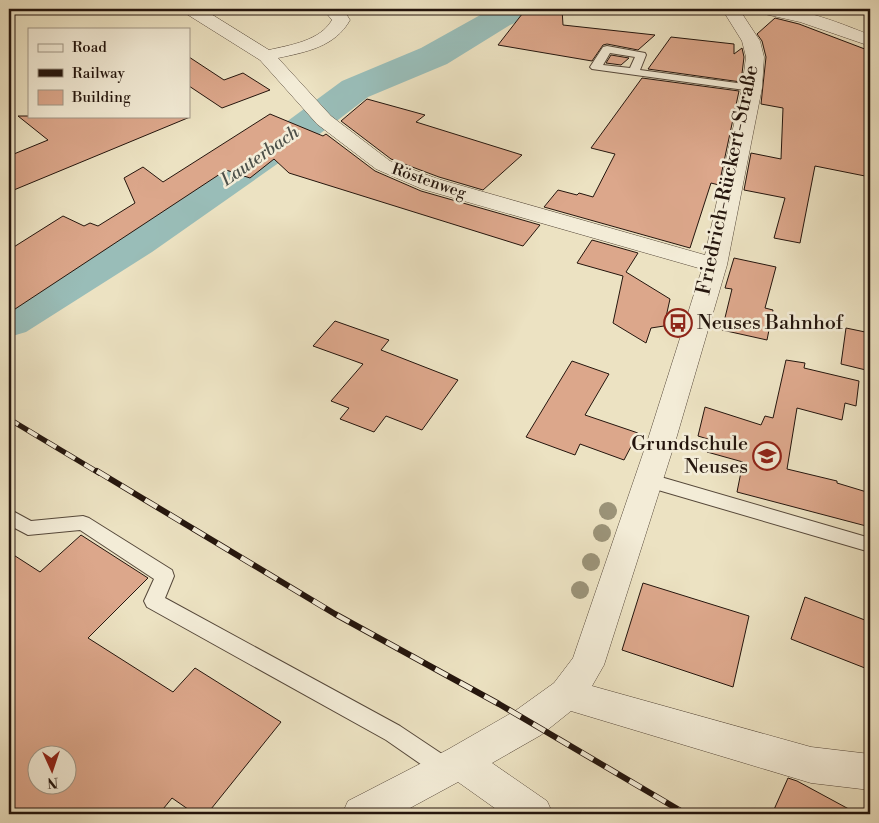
<svg xmlns="http://www.w3.org/2000/svg" width="879" height="823" font-family="'Libre Bodoni',serif">
<rect width="100%" height="100%" fill="#ece2c2"/>
<filter id="stains"><feTurbulence type="fractalNoise" baseFrequency=".004" numOctaves="4"/><feColorMatrix values="0 0 0 0 .2 0 0 0 0 .09 0 0 0 0 .02 0 0 0 .5 -.17"/></filter>
<radialGradient id="worn" r=".72"><stop offset=".6" stop-color="#630" stop-opacity="0"/><stop offset="1" stop-color="#630" stop-opacity=".3"/></radialGradient>
<g fill="none" stroke-linecap="round" stroke-linejoin="round">
<path fill="#99bdb8" fill-rule="evenodd" d="M 491,9 L 537,9 L 532,16 L 510,25 L 447,64 L 368,97 L 317,136 L 152,252 L 26,332 L 9,337 L 9,299 L 120,232 L 289,120 L 342,81 L 421,48 Z"/>
</g>
<g fill="#dca78b" stroke="#24150d" fill-rule="evenodd">
<path d="M 526,9 L 562,9 L 563,25 L 655,35 L 638,50 L 607,44 L 603,45 L 592,61 L 498,45 Z"/>
<path d="M 775,18 L 799,24 L 870,51 L 870,63 L 865,69 L 870,70 L 870,177 L 815,166 L 800,243 L 774,238 L 785,198 L 744,190 L 751,153 L 781,159 L 783,108 L 761,104 L 766,57 L 762,41 L 757,34 Z"/>
<path d="M 671,37 L 734,44 L 734,54 L 742,48 L 744,57 L 741,82 L 648,69 Z"/>
<path d="M 611,55 L 629,58 L 621,65 L 606,63 Z"/>
<path d="M 189,57 L 224,80 L 243,73 L 270,90 L 222,108 L 189,86 Z"/>
<path d="M 642,78 L 739,91 L 719,185 L 711,183 L 690,248 L 544,207 L 558,190 L 577,195 L 579,193 L 593,197 L 615,154 L 591,148 Z"/>
<path d="M 367,99 L 425,115 L 416,122 L 522,155 L 483,190 L 439,177 L 391,159 L 341,121 Z"/>
<path d="M 270,114 L 323,136 L 326,134 L 375,171 L 421,191 L 540,225 L 523,246 L 289,173 L 274,159 L 250,178 L 226,170 L 9,313 L 9,250 L 63,216 L 84,226 L 90,223 L 98,226 L 135,203 L 124,178 L 143,167 L 163,182 Z"/>
<path d="M 18,116 L 189,116 L 190,117 L 9,192 L 9,156 L 48,140 Z"/>
<path d="M 592,240 L 638,253 L 626,272 L 670,299 L 664,326 L 651,328 L 646,343 L 613,323 L 623,276 L 577,263 Z"/>
<path d="M 734,258 L 776,267 L 765,308 L 773,310 L 767,340 L 722,330 L 732,289 L 725,288 Z"/>
<path d="M 335,321 L 389,340 L 381,350 L 458,380 L 422,430 L 386,416 L 374,432 L 340,419 L 349,408 L 331,401 L 363,364 L 313,346 Z"/>
<path d="M 846,328 L 870,333 L 870,371 L 841,364 Z"/>
<path d="M 786,360 L 805,363 L 804,368 L 859,381 L 856,406 L 845,403 L 842,420 L 797,408 L 787,469 L 837,481 L 837,483 L 870,493 L 870,527 L 737,492 L 743,462 L 707,452 L 711,440 L 698,436 L 705,407 L 761,425 L 765,416 L 773,418 Z"/>
<path d="M 572,361 L 609,374 L 585,415 L 638,433 L 624,460 L 580,444 L 575,455 L 526,437 Z"/>
<path d="M 81,535 L 148,578 L 88,638 L 173,692 L 195,668 L 281,722 L 207,814 L 195,814 L 172,798 L 159,814 L 9,814 L 9,552 L 40,572 ZM 38,756 L 68,756 L 68,786 L 38,786 Z"/>
<path d="M 643,583 L 749,616 L 733,687 L 622,650 Z"/>
<path d="M 805,597 L 870,622 L 870,670 L 791,639 Z"/>
<path d="M 788,778 L 797,781 L 858,814 L 772,814 Z"/>
</g>
<g fill="none" stroke-linecap="round" stroke-linejoin="round">
<defs>
<g id="lane">
<path d="M 607,46 L 645,53 L 646,55 L 640,70 L 752,85 L 758,88 L 752,91 L 592,69 L 590,67 L 603,47 ZM 610,53 L 635,57 L 630,68 L 603,65 Z"/>
<path d="M 647,473 L 870,538 L 870,552 L 641,485 L 638,480 L 641,475 Z"/>
<path d="M 9,509 L 31,521 L 83,516 L 89,518 L 172,570 L 174,576 L 165,598 L 400,726 L 454,762 L 457,769 L 454,776 L 446,779 L 438,776 L 386,740 L 147,607 L 144,601 L 154,579 L 80,530 L 28,535 L 9,525 Z"/>
</g>
<g id="street">
<path d="M 182,9 L 203,9 L 269,50 C 290,45 320,41 332,20 L 323,9 L 343,9 L 350,20 C 335,47 306,52 278,58 L 331,116 L 390,161 L 438,179 L 705,255 L 742,88 L 746,57 L 742,41 L 722,9 L 739,9 L 760,41 L 764,57 L 762,88 L 727,265 L 676,439 L 604,665 L 592,686 L 811,747 L 870,754 L 870,790 L 811,783 L 571,711 L 541,735 L 492,763 L 547,801 L 553,814 L 503,814 L 458,782 L 399,814 L 342,814 L 348,801 L 447,750 L 515,711 L 554,683 L 573,658 L 648,439 L 702,269 L 422,189 L 376,169 L 317,124 L 260,60 L 185,13 Z"/>
<path d="M 757,9 C 799,6 832,20 870,35 L 870,46 L 800,22 L 760,13 Z"/>
</g>
</defs>
<use href="#lane" stroke="#56483a" stroke-width="2"/>
<use href="#street" stroke="#56483a" stroke-width="1"/>
<use href="#lane" fill="#f3ecd7" fill-rule="evenodd"/>
<use href="#street" fill="#f3ecd7" fill-rule="evenodd"/>
<defs>
<path id="rail-far1" d="M 9,419 L 99,473"/>
<path id="rail" d="M 97,471 L 335,614 L 499,704 L 686,814"/>
</defs>
<use href="#rail-far1" stroke="#24150d" stroke-width="5.5"/>
<use href="#rail" stroke="#24150d" stroke-width="6"/>
<use href="#rail-far1" stroke="#f3ecd7" stroke-width="4" stroke-dasharray="11" stroke-linecap="butt"/>
<use href="#rail" stroke="#f3ecd7" stroke-width="4.5" stroke-dasharray="14" stroke-linecap="butt"/>
</g>
<g fill="#9b9378">
<circle cx="608" cy="511" r="9"/>
<circle cx="602" cy="533" r="9"/>
<circle cx="591" cy="562" r="9"/>
<circle cx="580" cy="590" r="9"/>
</g>
<defs>
<symbol id="bus-ring" viewBox="-11 -11 22 22"><circle r="9.5" fill="#f3ecd7" stroke="#8f2418" stroke-width="1.5"/><path d="M-5-6H5V4H4V6H2V4H-2V6H-4V4H-5ZM-3.5-4V0h7V-4ZM-3.5 1.2v1.5H-2V1.2ZM2 1.2v1.5H3.5V1.2Z" fill="#8f2418"/></symbol>
<symbol id="school-ring" viewBox="-11 -11 22 22"><circle r="9.5" fill="#f3ecd7" stroke="#8f2418" stroke-width="1.5"/><path d="M0-5L7-2L0 1L-7-2ZM-4 1L0 2.5L4 1V4Q0 6-4 4Z" fill="#8f2418"/></symbol>
</defs>
<g fill-rule="evenodd">
<use href="#bus-ring" x="662" y="307" width="32" height="32"/>
<use href="#school-ring" x="751" y="440" width="32" height="32"/>
</g>
<g text-anchor="middle" dominant-baseline="central" stroke-width="5" stroke-linejoin="round" paint-order="stroke">
<g font-size="16" fill="#24150d" stroke="#f3ecd7">
<text transform="translate(429 181) rotate(19)">Röstenweg</text>
</g>
<g font-size="18" font-style="italic" fill="#4d5049" stroke="#f3ecd7">
<text transform="translate(260 156) rotate(-35)">Lauterbach</text>
</g>
<g font-size="20" fill="#24150d" stroke="#f3ecd7">
<text transform="translate(728 180) rotate(-78)">Friedrich-Rückert-Straße</text>
</g>
<g font-size="20" fill="#24150d" stroke="#f3ecd7" text-anchor="start">
<text x="697" y="323">Neuses Bahnhof</text>
<text x="748" y="444" text-anchor="end">Grundschule<tspan x="748" dy="23">Neuses</tspan></text>
</g>
</g>
<rect width="879" height="823" fill="none" stroke="#ece2c2" stroke-width="30"/>
<rect x="10" y="10" width="859" height="803" fill="none" stroke="#24150d" stroke-width="2.5"/>
<rect x="15" y="15" width="849" height="793" fill="none" stroke="#24150d"/>
<rect x="28" y="28" width="162" height="90" fill="#f3ecd7" stroke="#a09686"/>
<rect x="38" y="44" width="25" height="8" fill="#f3ecd7" stroke="#a09686"/>
<text x="72" y="52" font-size="15" fill="#24150d">Road</text>
<rect x="38" y="69" width="25" height="8" fill="#24150d" stroke="#a09686"/>
<text x="72" y="78" font-size="15" fill="#24150d">Railway</text>
<rect x="38" y="90" width="25" height="15" fill="#dca78b" stroke="#a09686"/>
<text x="72" y="102" font-size="15" fill="#24150d">Building</text>
<g transform="translate(52 770) rotate(177)"><circle r="24" fill="#f3ecd7" stroke="#a09686"/>
<path d="M0-4L9 19L0 12L-9 19Z" fill="#8f2418"/>
<text y="-8" font-size="14" font-weight="bold" text-anchor="middle" fill="#24150d">N</text>
</g>
<rect width="100%" height="100%" filter="url(#stains)"/>
<rect width="100%" height="100%" fill="url(#worn)"/>
</svg>
